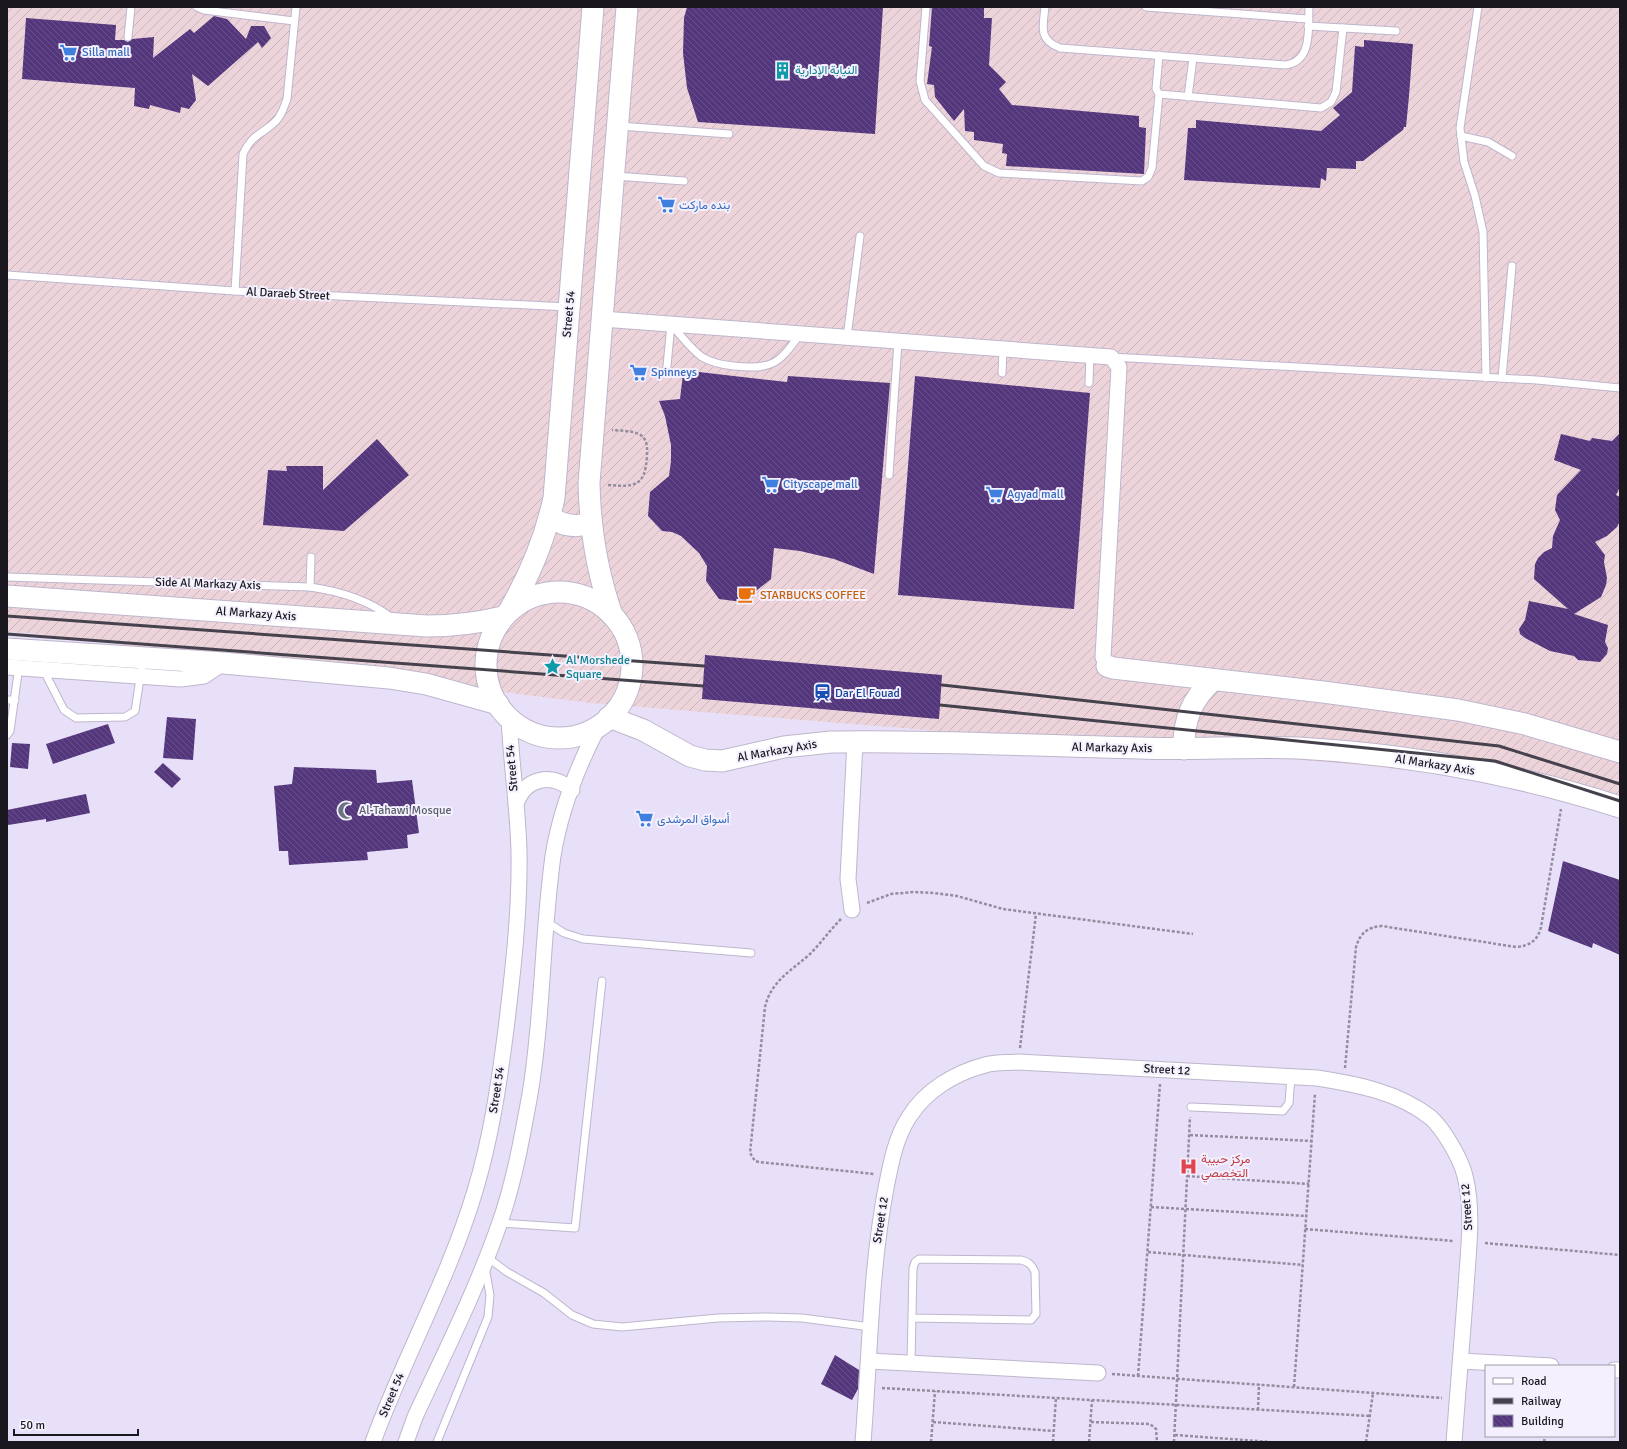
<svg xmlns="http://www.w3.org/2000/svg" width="1627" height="1449" font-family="Signika,Vazirmatn,sans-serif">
<defs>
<pattern id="industrial-furrows" width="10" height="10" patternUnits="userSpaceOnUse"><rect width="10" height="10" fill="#edd4db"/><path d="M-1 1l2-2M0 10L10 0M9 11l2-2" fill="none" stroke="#cbb5bc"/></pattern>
<pattern id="building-back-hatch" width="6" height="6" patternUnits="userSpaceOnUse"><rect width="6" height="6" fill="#54367c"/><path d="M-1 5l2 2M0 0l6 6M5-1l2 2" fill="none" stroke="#685089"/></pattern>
</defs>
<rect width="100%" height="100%" fill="#e8e0f8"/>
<path fill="url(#industrial-furrows)" d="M 7,7 L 1620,7 L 1620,808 L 1492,780 L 1362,765 L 591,703 L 29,633 L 7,632 Z"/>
<g fill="url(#building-back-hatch)">
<path d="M 687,7 L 883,7 L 875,134 L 698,122 L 687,88 L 683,53 L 684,18 Z"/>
<path d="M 932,7 L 984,8 L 984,18 L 992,18 L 989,65 L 1006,82 L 999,89 L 1012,105 L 1139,116 L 1139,127 L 1146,128 L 1144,174 L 1006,166 L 1007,154 L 1002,153 L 1003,144 L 974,140 L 974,132 L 965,131 L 964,109 L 954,121 L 935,97 L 934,85 L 927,84 L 932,47 L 929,46 Z"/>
<path d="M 214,16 L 227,19 L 246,39 L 251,26 L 264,26 L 271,38 L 262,48 L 258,42 L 208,86 L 192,74 L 196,100 L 189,109 L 181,107 L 180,113 L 150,105 L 149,109 L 134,106 L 135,88 L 22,79 L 26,18 L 116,25 L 115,40 L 124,40 L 128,42 L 132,39 L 154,37 L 153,58 L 190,29 L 194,33 Z"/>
<path d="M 1364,40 L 1413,44 L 1409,96 L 1406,127 L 1404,127 L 1403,130 L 1363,161 L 1356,161 L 1356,169 L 1327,168 L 1326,181 L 1321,178 L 1320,188 L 1184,180 L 1188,128 L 1196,128 L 1196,120 L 1321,131 L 1340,115 L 1333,108 L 1352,92 L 1355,46 L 1364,47 Z"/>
<path d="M 699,372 L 787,382 L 788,376 L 890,383 L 874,574 L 834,559 L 800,551 L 774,548 L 771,579 L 742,602 L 719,599 L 706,581 L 707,566 L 699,553 L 681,536 L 672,532 L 662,531 L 648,516 L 650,492 L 669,476 L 671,461 L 671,445 L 665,416 L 659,401 L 680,399 L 683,374 L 698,376 Z"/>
<path d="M 915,376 L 1090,393 L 1074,609 L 898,595 Z"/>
<path d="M 1620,433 L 1620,487 L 1616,495 L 1620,497 L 1620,521 L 1617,527 L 1607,536 L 1595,542 L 1605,555 L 1604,562 L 1607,578 L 1606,585 L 1601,597 L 1574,614 L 1608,625 L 1605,642 L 1608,648 L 1607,654 L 1600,662 L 1578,660 L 1574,656 L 1550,651 L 1525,638 L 1520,634 L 1519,629 L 1525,620 L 1529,601 L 1568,609 L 1534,579 L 1535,564 L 1538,558 L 1544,552 L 1552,548 L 1553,536 L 1560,520 L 1555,510 L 1557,495 L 1581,470 L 1554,460 L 1561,434 L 1590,441 L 1592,438 L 1612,441 Z"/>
<path d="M 377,439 L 409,475 L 344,531 L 263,525 L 268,470 L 287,471 L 286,466 L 323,466 L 323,490 Z"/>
<path d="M 705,655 L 942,675 L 939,719 L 702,699 Z"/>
<path d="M 167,717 L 196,719 L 193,760 L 163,758 Z"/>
<path d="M 108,724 L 115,743 L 53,764 L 46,744 Z"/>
<path d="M 12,743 L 30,744 L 28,769 L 10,767 Z"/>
<path d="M 163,763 L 181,779 L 172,788 L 154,772 Z"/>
<path d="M 294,767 L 376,770 L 377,783 L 412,780 L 419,833 L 407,835 L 408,848 L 367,852 L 368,860 L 289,865 L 288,851 L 279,851 L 274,786 L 292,784 Z"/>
<path d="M 86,794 L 90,813 L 46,822 L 46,819 L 8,825 L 7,810 Z"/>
<path d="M 1563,861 L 1620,880 L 1620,955 L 1593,943 L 1592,948 L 1548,931 Z"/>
<path d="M 835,1355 L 859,1370 L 858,1389 L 852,1400 L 821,1384 Z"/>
</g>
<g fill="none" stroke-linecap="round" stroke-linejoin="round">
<defs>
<g id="service">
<path d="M 197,7 L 204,10 L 294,21"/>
<path d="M 926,7 L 920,81 L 925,100 L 984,166 L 999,173 L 1142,181 L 1148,177 L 1152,168 L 1159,94"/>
<path d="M 1045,7 C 1043,26 1038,40 1060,48 L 1285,65 C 1313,62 1308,28 1309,7"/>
<path d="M 1146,7 L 1308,19"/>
<path d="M 1478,7 L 1460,128 L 1464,162 L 1475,196 L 1483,232 L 1486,378"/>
<path d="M 1308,26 L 1396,31"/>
<path d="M 128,37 L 131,7"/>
<path d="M 1159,55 L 1156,89 L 1159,94 L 1321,108 L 1331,102 L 1336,92 L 1343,28"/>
<path d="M 1188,97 L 1193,58"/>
<path d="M 619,126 L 729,134"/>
<path d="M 1461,136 L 1488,142 L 1512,156"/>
<path d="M 615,176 L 684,181"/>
<path d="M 7,275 L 235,291 L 568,307"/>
<path d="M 235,291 L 243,154 C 253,133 262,135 276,121 C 282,115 284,107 287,99 L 296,7"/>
<path d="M 672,326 C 682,336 691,349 702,357 C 712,363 723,365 734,366 C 772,370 779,364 800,334"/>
<path d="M 847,337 L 860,236"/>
<path d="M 1111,357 L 1537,380 L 1620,388"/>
<path d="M 667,366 L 671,324"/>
<path d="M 1002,373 L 1003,349"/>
<path d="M 1502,378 L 1512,266"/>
<path d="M 1089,383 L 1090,355"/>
<path d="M 889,475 L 898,341"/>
<path d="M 7,577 L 310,587 C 339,591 366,599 391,617"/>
<path d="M 310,587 L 311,557"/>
<path d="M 43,669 L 64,710 L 76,718 L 125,717 L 135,711 L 143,659"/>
<path d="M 7,700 L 15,700"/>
<path d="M 7,735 L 10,731 L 19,666"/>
<path d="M 547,922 L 564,933 L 583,939 L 751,953"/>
<path d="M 1191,1107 L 1283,1111 L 1289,1103 L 1291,1077"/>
<path d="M 500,1223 L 575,1228 L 602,981"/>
<path d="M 487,1257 L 507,1272 L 544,1293 L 572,1315 L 593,1324 L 622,1327 L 718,1318 L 768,1317 L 802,1318 L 871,1327"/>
<path d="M 911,1363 L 913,1268 L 915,1262 L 919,1259 L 1021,1260 C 1029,1262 1032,1265 1035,1272 L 1036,1314 L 1031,1320 L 913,1318"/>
<path d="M 437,1442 L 488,1317 L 490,1295 L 485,1267"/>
</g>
<g id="minor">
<path d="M 602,319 L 1111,357 L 1119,367 L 1103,657 L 1107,666"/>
<path d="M 7,667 L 181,679 L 204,676 L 223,663"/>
<path d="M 516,804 C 525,778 551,772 572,790"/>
<path d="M 852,910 L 848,879 L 855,742"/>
<path d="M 869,1361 L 1098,1373"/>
<path d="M 1461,1361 L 1551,1366"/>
<path d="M 1614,1370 L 1620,1370"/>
<path d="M 373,1442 C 404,1357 449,1278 475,1191 C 491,1138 499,1084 506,1029 C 513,971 520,911 519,852 C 518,807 511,763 509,717"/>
<path d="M 406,1442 L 415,1417 C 444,1354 476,1291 499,1225 C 514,1183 522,1138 530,1094 C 543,1016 542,935 553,856 C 560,812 578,766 598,727"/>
<path d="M 863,1442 C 870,1357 870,1272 886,1188 C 891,1163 895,1139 909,1117 C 926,1090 955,1073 985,1065 C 995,1062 1007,1063 1018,1062 L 1317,1078 C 1356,1084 1398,1092 1430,1117 C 1443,1128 1461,1159 1465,1176 C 1474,1212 1468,1252 1466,1288 C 1462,1339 1458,1391 1454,1442"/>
</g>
<g id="secondary">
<path d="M 550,517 C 563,526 576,528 591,523"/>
<circle cx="559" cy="665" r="73"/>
<path d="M 7,596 L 427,626 C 453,626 478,623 503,617"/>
<path d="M 509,611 C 530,575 545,539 554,498 L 593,7"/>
<path d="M 612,615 C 597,572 590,529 589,483 L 627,7"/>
<path d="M 7,649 L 223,663 L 389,678 L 426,684 L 498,704"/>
<path d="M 1107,666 L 1113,668 L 1323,692 L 1458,710 L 1525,724 L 1620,752"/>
<path d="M 609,717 L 643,730 L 690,756 L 705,760 L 722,761 L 784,747 L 831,742 C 933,740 1036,746 1139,748 C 1192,750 1245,746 1298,748 C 1407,754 1517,774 1620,807"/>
<path d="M 1184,749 C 1183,720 1192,699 1213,680"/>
</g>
</defs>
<use href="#service" stroke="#beb6cd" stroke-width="9"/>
<use href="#minor" stroke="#beb6cd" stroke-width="17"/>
<use href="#secondary" stroke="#beb6cd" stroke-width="23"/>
<g stroke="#938d9f" stroke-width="2.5" stroke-dasharray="3 2" stroke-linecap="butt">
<path d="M 608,485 C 635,487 645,487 647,456 C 647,449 648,442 642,436 C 634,430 621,431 612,430"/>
<path d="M 867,903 L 891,894 L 913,892 L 934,893 L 957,896 L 1003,909 L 1193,934"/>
<path d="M 841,919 C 830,930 821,943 810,954 C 791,971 771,981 765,1007 L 750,1153 L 755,1161 L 759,1162 L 874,1174"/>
<path d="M 1020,1048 L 1036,914"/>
<path d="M 1345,1068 L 1356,947 C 1360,933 1368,927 1382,926 L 1516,947 C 1530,946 1538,940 1541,927 L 1561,809"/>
<path d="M 1190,1135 L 1312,1141"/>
<path d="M 1187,1176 L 1309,1184"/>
<path d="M 1151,1207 L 1306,1216"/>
<path d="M 1305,1229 L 1454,1241"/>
<path d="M 1485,1243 L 1620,1255"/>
<path d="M 1148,1252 L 1303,1265"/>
<path d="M 1112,1374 L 1442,1398"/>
<path d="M 1138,1376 L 1160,1084"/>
<path d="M 1294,1387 L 1315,1093"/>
<path d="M 882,1388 L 1370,1416"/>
<path d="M 1258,1410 L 1259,1384"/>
<path d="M 933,1422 L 1053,1431"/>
<path d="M 1091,1422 L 1150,1424 L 1156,1429 L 1157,1442"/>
<path d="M 1175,1435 L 1271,1442"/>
<path d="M 931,1442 L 935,1391"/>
<path d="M 1053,1442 L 1056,1397"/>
<path d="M 1089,1442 L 1092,1400"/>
<path d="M 1174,1442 L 1190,1117"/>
<path d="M 1366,1442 L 1373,1393"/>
<path d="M 1544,1442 L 1545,1436"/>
</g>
<use href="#service" stroke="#fff" stroke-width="7"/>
<use href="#minor" stroke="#fff" stroke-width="15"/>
<use href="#secondary" stroke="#fff" stroke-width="21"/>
<g stroke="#46424d" stroke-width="3">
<path d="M 7,616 L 704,666"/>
<path d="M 7,634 L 703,686"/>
<path d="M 942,685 L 1499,746 L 1620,784"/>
<path d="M 940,705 L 1495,761 L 1620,801"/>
</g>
</g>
<defs>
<symbol id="supermarket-bare" viewBox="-9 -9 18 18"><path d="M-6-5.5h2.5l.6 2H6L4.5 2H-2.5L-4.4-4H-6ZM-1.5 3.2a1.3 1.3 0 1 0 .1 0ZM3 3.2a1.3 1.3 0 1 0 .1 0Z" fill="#3f7fe0" stroke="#f4f0fe" stroke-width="2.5" paint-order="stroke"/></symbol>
<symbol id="building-bare" viewBox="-9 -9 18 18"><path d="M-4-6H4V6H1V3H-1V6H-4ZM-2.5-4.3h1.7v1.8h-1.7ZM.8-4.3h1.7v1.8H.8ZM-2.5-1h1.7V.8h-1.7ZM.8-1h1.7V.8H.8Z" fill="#0f9aa8" stroke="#f4f0fe" stroke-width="2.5" paint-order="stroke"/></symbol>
<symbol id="cafe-bare" viewBox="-9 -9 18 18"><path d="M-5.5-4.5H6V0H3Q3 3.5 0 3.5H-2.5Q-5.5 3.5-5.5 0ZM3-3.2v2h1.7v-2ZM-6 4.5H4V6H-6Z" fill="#e8710a" stroke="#f4f0fe" stroke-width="2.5" paint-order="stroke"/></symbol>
<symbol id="sight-bare" viewBox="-9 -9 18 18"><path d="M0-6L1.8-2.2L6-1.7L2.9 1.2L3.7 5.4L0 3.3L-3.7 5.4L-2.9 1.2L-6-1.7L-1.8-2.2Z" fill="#0f9aa8" stroke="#f4f0fe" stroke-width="2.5" paint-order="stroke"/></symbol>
<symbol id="station-bare" viewBox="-9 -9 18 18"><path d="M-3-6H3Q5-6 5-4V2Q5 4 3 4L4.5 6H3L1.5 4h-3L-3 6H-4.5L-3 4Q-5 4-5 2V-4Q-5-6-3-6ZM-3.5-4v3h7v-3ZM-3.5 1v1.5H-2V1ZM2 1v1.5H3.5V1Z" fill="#1a4fb4" stroke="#f4f0fe" stroke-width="2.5" paint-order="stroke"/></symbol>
<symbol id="mosque-bare" viewBox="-9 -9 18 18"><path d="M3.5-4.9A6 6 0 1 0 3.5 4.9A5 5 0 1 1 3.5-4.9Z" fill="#6b7280" stroke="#f4f0fe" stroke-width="2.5" paint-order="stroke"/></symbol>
<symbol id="hospital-bare" viewBox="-9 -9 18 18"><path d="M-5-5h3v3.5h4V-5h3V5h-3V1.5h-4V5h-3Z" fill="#e0444e" stroke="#f4f0fe" stroke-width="2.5" paint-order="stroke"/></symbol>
</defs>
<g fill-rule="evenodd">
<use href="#supermarket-bare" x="56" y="40" width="25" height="25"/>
<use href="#building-bare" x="770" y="58" width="25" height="25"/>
<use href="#supermarket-bare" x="654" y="192" width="25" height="25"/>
<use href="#supermarket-bare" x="626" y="360" width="25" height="25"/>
<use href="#supermarket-bare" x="758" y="472" width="25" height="25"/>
<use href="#supermarket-bare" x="982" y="482" width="25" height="25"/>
<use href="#cafe-bare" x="734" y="582" width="25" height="25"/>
<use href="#sight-bare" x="540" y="654" width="25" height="25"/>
<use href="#station-bare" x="810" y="680" width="25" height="25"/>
<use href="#mosque-bare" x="334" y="798" width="25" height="25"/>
<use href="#supermarket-bare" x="632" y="806" width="25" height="25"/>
<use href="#hospital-bare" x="1176" y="1154" width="25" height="25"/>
</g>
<g text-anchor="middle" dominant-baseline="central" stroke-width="4" stroke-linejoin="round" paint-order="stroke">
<g font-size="12" fill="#366cbe" stroke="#f4f0fe" text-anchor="start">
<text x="82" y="52">Silla mall</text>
<text x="679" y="205">بنده ماركت</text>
<text x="651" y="372">Spinneys</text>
<text x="783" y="484">Cityscape mall</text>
<text x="1007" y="494">Agyad mall</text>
<text x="657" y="819">أسواق المرشدى</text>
</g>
<g font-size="12" fill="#0d838f" stroke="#f4f0fe" text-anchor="start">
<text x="795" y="70">النيابة الإدارية</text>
<text x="566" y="660">Al Morshede<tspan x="566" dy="14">Square</tspan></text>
</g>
<g font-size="12" fill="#1a171f" stroke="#f4f0fe">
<text transform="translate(288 294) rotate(3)">Al Daraeb Street</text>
<text transform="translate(569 314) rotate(-85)">Street 54</text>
<text transform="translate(208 584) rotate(2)">Side Al Markazy Axis</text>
<text transform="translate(256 614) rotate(4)">Al Markazy Axis</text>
<text transform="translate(1112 748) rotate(1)">Al Markazy Axis</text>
<text transform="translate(777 751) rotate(-10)">Al Markazy Axis</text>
<text transform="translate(1435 765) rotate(9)">Al Markazy Axis</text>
<text transform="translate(512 768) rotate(-95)">Street 54</text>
<text transform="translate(1167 1070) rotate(3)">Street 12</text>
<text transform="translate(497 1090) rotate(-81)">Street 54</text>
<text transform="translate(1467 1207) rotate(-94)">Street 12</text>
<text transform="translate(881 1220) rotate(-81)">Street 12</text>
<text transform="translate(392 1395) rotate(-67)">Street 54</text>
</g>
<g font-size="12" fill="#c56008" stroke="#f4f0fe" text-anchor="start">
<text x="760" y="595">STARBUCKS COFFEE</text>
</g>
<g font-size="12" fill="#164399" stroke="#f4f0fe" text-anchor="start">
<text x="835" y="693">Dar El Fouad</text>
</g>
<g font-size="12" fill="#5b616d" stroke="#f4f0fe" text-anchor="start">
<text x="359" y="810">Al-Tahawi Mosque</text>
</g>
<g font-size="12" fill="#be3a42" stroke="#f4f0fe" text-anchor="start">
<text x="1201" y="1159">مركز حبيبة<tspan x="1201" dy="14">التخصصي</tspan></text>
</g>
</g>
<rect width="1627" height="1449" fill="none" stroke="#1a171f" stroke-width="16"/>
<rect x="1485" y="1365" width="130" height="72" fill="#f4f0fe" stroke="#9d99a5"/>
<rect x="1493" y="1378" width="20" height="6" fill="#ffffff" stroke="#9d99a5"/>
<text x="1521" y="1385" font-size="12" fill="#1a171f">Road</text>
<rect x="1493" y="1398" width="20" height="6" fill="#46424d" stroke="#9d99a5"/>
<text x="1521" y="1405" font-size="12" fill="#1a171f">Railway</text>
<rect x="1493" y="1415" width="20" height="12" fill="url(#building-back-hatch)" stroke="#9d99a5"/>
<text x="1521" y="1425" font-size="12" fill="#1a171f">Building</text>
<path d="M14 1429v6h124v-6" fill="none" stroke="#1a171f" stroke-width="2"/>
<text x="20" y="1429" font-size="12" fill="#1a171f" stroke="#f4f0fe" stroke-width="3" paint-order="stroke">50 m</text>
</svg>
